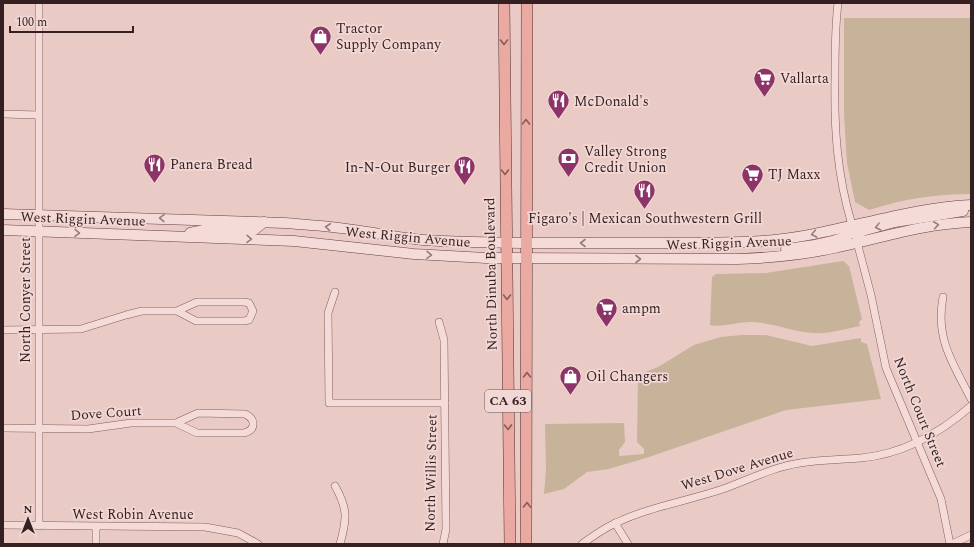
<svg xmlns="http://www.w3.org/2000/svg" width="974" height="547" font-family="Spectral,serif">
<rect width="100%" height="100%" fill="#eacac5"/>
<g fill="#c7b39a">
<path d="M 844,18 L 971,18 L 971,194 C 934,194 904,199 869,210 L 855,202 L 847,163 L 844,115 Z"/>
<path d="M 843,261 L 849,266 L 862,319 L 859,322 L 860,326 C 845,329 829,334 814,333 C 793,332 774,323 753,322 C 742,321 717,328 710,325 L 712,277 L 716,274 L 766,273 Z"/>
<path d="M 742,335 L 766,335 L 812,346 L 861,338 L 861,342 L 867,344 L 881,399 L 786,410 L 649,457 L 609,469 L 587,472 L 564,489 L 544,494 L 546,469 L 545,424 L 624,423 L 625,442 L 619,450 L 619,456 L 644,454 L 644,449 L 637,442 L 638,375 L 658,367 L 694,345 L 721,337 Z"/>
</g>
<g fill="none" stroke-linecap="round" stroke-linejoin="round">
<defs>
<g id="street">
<path d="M 39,3 L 39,526"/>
<path d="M 838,3 C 835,27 835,52 835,77 C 834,129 837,175 852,225"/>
<path d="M 3,114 L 38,115"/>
<path d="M 857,242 L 871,295 L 886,368 L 941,499 L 950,544"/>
<path d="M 335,292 L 328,313 L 329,403 L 445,403"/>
<path d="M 943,297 C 935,339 953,363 971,399"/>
<path d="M 439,322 L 444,340 L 446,529 L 443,544"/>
<path d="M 3,330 L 81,329 L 126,315 L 142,311 L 177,311 L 196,321 L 244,321 L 249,320 L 253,311 L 249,303 L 244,302 L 197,302 L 177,311"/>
<path d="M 3,428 L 88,429 L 131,423 L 176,423 L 197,433 L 244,433 C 256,430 256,419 245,414 L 198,413 L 176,423"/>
<path d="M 335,486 C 348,509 347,519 340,544"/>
<path d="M 615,523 L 628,544"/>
<path d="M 3,525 L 205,527 L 238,533 L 258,544"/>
<path d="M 96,544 L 96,527"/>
<path d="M 582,544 C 593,536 604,528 616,523 C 649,507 687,501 723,489 C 748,480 773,467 800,463 C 820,459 840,460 861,458 C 904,454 939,434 971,406"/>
<path d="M 952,544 L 971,535"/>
</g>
<g id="secondary">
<path d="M 3,214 L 285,223 C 308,225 331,226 354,230 C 377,233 399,238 423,240 C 487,244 552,243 617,243 C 665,243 714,244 763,241 C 834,236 900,208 971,205"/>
<path d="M 3,230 L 294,241 L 414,254 L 486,258 L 737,259 C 769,258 802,255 834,248 C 882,238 921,224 971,222"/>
<path d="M 190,233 L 204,230 L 254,230 L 264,222"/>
<path d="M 857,242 L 858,236 L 862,231 L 895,222 L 963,211"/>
<path d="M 786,249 C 802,247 843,243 853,231 L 852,225"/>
</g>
<g id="primary">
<path d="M 504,3 L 510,544"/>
<path d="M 526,544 L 527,3"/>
</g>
</defs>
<use href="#street" stroke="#835d5e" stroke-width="8"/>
<use href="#secondary" stroke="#654043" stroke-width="11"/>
<use href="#primary" stroke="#513134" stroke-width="12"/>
<use href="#street" stroke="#f5dbd8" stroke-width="7"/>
<use href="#secondary" stroke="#f5dbd8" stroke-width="10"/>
<use href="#primary" stroke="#eaa9a1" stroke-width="11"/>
</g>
<defs><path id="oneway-chevron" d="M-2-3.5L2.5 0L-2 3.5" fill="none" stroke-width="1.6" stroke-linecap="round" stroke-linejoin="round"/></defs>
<g stroke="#865d5b">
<use href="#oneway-chevron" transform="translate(504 42) rotate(90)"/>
<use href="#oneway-chevron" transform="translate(526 122) rotate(-90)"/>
<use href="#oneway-chevron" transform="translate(505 172) rotate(89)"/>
<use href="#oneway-chevron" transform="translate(507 297) rotate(90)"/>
<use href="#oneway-chevron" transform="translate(527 375) rotate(-90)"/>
<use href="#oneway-chevron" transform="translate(508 427) rotate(89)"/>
<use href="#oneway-chevron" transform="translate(527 505) rotate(-89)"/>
</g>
<g stroke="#957d7c">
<use href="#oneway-chevron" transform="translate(162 218) rotate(-178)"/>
<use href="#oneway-chevron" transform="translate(936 225) rotate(-8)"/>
<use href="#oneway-chevron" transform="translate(328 227) rotate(-174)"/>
<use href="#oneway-chevron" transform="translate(878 227) rotate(166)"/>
<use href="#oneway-chevron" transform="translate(77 233) rotate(1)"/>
<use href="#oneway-chevron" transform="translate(814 234) rotate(169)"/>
<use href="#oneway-chevron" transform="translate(249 239) rotate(2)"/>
<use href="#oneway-chevron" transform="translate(583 243) rotate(180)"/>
<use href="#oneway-chevron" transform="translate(429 255) rotate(3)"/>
<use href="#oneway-chevron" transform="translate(638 259)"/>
</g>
<defs>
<symbol id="shop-pin" viewBox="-11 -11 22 30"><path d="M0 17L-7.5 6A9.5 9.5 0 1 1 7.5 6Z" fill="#8c3367" stroke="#f2d8d4"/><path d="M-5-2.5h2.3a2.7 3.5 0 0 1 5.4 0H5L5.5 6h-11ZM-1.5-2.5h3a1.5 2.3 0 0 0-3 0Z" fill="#fff"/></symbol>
<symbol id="supermarket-pin" viewBox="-11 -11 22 30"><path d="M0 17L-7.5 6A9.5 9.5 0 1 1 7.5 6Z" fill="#8c3367" stroke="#f2d8d4"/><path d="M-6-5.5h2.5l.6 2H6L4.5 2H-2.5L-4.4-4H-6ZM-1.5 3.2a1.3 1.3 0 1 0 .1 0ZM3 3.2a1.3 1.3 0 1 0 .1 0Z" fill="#fff"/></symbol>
<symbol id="restaurant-pin" viewBox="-11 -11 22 30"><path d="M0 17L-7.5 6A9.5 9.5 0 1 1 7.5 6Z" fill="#8c3367" stroke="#f2d8d4"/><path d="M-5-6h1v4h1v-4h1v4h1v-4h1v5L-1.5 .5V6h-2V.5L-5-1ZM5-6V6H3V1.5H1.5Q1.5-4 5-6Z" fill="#fff"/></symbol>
<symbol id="bank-pin" viewBox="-11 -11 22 30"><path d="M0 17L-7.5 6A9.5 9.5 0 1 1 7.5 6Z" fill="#8c3367" stroke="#f2d8d4"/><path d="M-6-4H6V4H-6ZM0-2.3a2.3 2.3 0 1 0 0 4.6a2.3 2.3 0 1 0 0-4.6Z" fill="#fff"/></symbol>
</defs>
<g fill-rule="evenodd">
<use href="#shop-pin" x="308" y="24" width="25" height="34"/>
<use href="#supermarket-pin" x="752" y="66" width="25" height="34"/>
<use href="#restaurant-pin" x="546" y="88" width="25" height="34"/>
<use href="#bank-pin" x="556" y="146" width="25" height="34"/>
<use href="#restaurant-pin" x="142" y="152" width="25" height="34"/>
<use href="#restaurant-pin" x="452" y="154" width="25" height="34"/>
<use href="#supermarket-pin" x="740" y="162" width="25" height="34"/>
<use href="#restaurant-pin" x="632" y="178" width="25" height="34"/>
<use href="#supermarket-pin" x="594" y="296" width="25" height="34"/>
<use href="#shop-pin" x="558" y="364" width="25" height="34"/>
</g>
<g text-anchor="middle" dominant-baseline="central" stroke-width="3.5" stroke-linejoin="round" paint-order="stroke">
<rect fill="#f2d8d4" stroke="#6e5657" stroke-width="1" x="485" y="390" width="46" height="22" rx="3"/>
<g font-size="13" font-weight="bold" fill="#351f21">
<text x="508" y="401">CA 63</text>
</g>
<g font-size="14" fill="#351f21" stroke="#f2d8d4" text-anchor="start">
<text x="336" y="28">Tractor<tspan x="336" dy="16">Supply Company</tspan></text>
<text x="780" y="78">Vallarta</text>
<text x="574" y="101">McDonald's</text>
<text x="584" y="151">Valley Strong<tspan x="584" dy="16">Credit Union</tspan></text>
<text x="170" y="164">Panera Bread</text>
<text x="450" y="167" text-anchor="end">In-N-Out Burger</text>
<text x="768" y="174">TJ Maxx</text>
<text x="645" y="218" text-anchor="middle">Figaro's | Mexican Southwestern Grill</text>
<text x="622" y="308">ampm</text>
<text x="586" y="376">Oil Changers</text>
</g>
<g font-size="14" fill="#351f21" stroke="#f2d8d4">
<text transform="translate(83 219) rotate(2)">West Riggin Avenue</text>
<text transform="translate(408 237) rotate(5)">West Riggin Avenue</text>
<text transform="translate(729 243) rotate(-2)">West Riggin Avenue</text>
<text transform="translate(491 274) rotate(-91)">North Dinuba Boulevard</text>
<text transform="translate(25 300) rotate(-90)">North Conyer Street</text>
<text transform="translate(920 412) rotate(68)">North Court Street</text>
<text transform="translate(106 413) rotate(-4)">Dove Court</text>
<text transform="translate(737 469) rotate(-17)">West Dove Avenue</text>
<text transform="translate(431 473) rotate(-89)">North Willis Street</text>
<text x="133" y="514">West Robin Avenue</text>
</g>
</g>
<rect width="974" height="547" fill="none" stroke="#351f21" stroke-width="8"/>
<g transform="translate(28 519)" stroke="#f2d8d4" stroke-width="3" paint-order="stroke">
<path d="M0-3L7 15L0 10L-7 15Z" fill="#351f21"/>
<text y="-6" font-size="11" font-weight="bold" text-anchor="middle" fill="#351f21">N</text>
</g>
<path d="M10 26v6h123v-6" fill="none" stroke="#351f21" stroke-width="2"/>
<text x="16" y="26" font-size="12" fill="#351f21" stroke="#f2d8d4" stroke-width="3" paint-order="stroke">100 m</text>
</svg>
